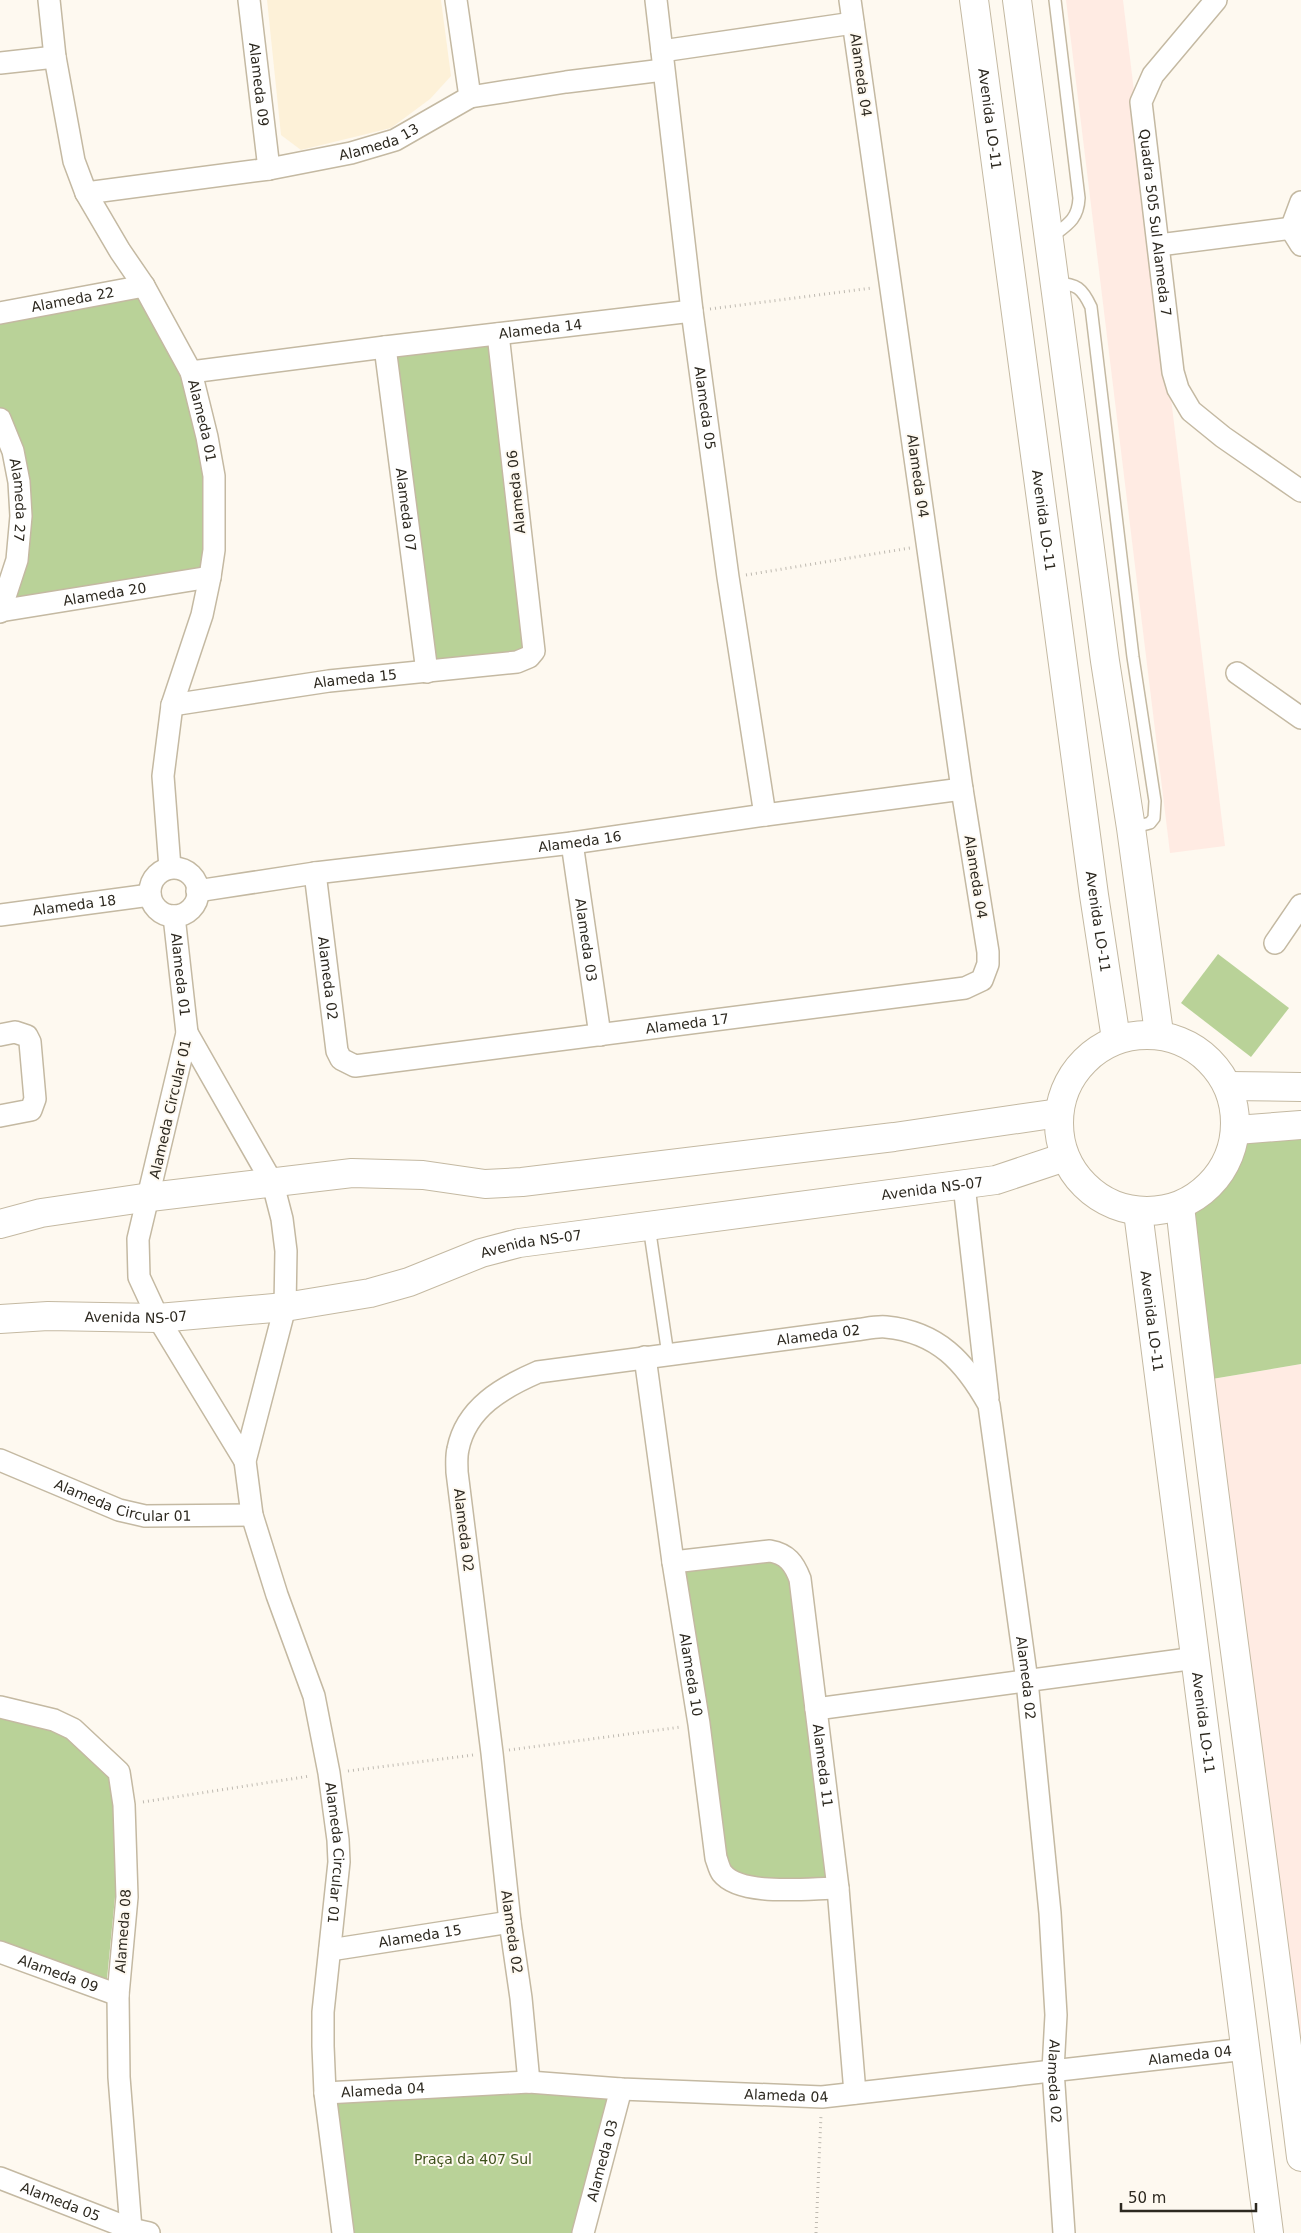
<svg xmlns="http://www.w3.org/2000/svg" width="1301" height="2233" font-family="'DejaVu Sans',sans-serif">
<rect width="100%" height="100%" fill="#fef9f0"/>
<g fill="#ffebe3">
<path d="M 1066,0 L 1123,0 L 1225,846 L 1170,853 Z"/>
<path d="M 1301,1364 L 1301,2175 L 1200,1381 Z"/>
</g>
<path fill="#fdf1d8" d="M 267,0 L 441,0 L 451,76 L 430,99 L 391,128 L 301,150 L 281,135 Z"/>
<g fill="#b9d298">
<path d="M 144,286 L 191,372 L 216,512 L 200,567 L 0,611 L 19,538 L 0,419 L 0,313 Z"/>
<path d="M 498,334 L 534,651 L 427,672 L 385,347 Z"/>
<path d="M 1218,954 L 1289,1008 L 1251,1057 L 1181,1003 Z"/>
<path d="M 1301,1125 L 1301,1364 L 1200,1381 L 1180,1206 L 1227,1162 L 1236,1130 Z"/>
<path d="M 770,1551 L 796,1568 L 838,1888 L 739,1885 L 716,1858 L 673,1562 Z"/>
<path d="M 0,1707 L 73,1729 L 119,1772 L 124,1805 L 106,1989 L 0,1950 Z"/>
<path d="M 621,2089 L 579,2233 L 353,2233 L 325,2093 Z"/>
</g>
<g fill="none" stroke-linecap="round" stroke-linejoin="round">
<defs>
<g id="lane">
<path d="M 1050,238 C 1067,225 1078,220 1079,198 L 1055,0"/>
<path d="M 1056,283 C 1077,284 1082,288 1091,307 L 1133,657 L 1155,801 L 1154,818 L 1150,823 L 1131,828"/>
<path d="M 649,1226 L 668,1355"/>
</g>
<g id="street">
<path id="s1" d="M 49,0 L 55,57 L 74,161 L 86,193 L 120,251 L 144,286 L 191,372 L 207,437 L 214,476 L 214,550 L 210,577 L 202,615 L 172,705 L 163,776 L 170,868"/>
<path id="s2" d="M 249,0 L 269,169"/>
<path d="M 456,0 L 470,97"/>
<path id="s3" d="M 656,0 L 692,311 L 728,577 L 765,815"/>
<path id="s4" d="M 1216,0 L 1153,75 L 1141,102 L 1173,372 L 1178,389 L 1191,411 L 1223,437 L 1301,491"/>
<path d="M 662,51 L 853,23"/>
<path d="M 0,63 L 55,57"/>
<path id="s5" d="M 86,193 L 269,169 L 351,153 L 395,140 L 470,97 L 566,82 L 663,70"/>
<path d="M 1301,202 L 1291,229 L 1301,245"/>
<path d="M 1159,245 L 1301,227"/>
<path id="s6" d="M 0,313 L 144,286"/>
<path id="s7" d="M 385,347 L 427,672"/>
<path id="s8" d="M 191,372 L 385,347 L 692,311"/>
<path id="s9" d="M 0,419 L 13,451 L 19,482 L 21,516 L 17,560 L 0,612"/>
<path id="s10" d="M 0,611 L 210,577"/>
<path d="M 1237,673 L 1301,718"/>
<path id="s11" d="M 172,705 L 329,681 L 517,662 L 529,657 L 534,651 L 498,334"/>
<path id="s12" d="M 572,843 L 600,1035"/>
<circle cx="174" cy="892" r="24"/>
<path id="s13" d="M 315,873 L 337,1051 L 341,1059 L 355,1066 L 965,988 L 982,980 L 988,964 L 988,952 L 962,789 L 850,0"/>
<path id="s14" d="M 197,891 L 315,873 L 572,843 L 765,815 L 962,789"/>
<path id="s15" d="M 0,915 L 150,895"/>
<path id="s16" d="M 174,916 L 187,1033 L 138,1239 L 139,1277 L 158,1318 L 245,1461"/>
<path d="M 1275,943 L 1301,905"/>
<path id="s17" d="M 187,1033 L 273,1184 L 282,1219 L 286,1251 L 285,1307 L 245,1461 L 252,1515 L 277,1595 L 314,1696 L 329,1773 L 338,1840 L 339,1862 L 323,2012 L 323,2046 L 325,2093 L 343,2233"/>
<path d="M 0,1035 L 15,1032 L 27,1036 L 30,1042 L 35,1099 L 31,1110 L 0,1116"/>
<path d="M 964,1185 L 988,1398"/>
<path id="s18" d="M 645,1357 L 673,1562 L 699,1724 L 716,1858 C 718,1863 719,1869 722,1873 C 741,1897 809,1888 838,1888"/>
<path id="s19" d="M 0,1460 L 119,1510 L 145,1516 L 252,1515"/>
<path id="s20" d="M 673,1562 L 770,1551 C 787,1554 794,1563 800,1579 L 838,1888 L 855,2093"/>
<path d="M 0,1707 L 54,1720 L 73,1729 L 119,1772 L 124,1805 L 127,1897 L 118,1995 L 119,2077 L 131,2229"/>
<path d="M 816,1709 L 1196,1658"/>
<path id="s21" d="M 330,1950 L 510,1922"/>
<path id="s22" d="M 0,1952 L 118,1995"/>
<path id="s23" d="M 529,2082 L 521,1998 L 510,1922 L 492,1753 L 457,1472 C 457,1465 456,1457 458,1449 C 466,1408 503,1387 538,1372 L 855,1330 C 865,1329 876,1326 886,1327 C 938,1332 965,1362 989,1405 L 1027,1681 L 1050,1913 L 1056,2015 L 1053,2070 L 1064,2233"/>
<path id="s24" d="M 325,2093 L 529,2082 L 621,2089 L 822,2097 L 1246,2049"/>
<path id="s25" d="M 0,2178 L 131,2229 L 149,2233"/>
<path id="s26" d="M 583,2233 L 621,2089"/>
</g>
<g id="secondary">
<path id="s27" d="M 974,0 L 1094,895 L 1116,1039"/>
<path d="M 1017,0 L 1105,661 L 1131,828 L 1159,1033"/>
<circle cx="1147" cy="1123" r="88"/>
<path d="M 1228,1086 L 1301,1087"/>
<path d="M 1236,1130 L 1301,1125"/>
<path d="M 1180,1206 C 1215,1524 1262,1840 1301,2157"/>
<path id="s28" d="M 1138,1212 L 1269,2233"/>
<path d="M 0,1224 L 41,1213 L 150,1197 L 352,1173 L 423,1175 L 485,1184 L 522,1182 L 894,1137 L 1059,1113"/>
<path id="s29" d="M 0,1319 L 48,1316 L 158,1318 L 285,1307 L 370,1293 L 409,1282 L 481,1253 L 519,1243 L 996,1180 L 1065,1157"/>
</g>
</defs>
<use href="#lane" stroke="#c4b9a2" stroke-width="14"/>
<use href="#street" stroke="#c4b9a2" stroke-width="24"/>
<use href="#secondary" stroke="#c4b9a2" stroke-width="30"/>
<g stroke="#bfbab1" stroke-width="3" stroke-dasharray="1 4" stroke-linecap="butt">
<path d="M 710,309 L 872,288"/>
<path d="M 746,575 L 910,548"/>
<path d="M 509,1750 L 681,1727"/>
<path d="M 348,1771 L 473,1755"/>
<path d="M 143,1802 L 310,1776"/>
<path d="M 816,2233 L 821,2115"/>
</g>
<use href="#lane" stroke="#fff" stroke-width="11"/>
<use href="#street" stroke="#fff" stroke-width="21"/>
<use href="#secondary" stroke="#fff" stroke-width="28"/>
</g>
<g text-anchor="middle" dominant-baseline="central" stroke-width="4" stroke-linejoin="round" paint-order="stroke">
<g font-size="14" fill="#2d2920" stroke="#fef9f0">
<text transform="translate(861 75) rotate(82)">Alameda 04</text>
<text stroke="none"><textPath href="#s2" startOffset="85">Alameda 09</textPath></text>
<text stroke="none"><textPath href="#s27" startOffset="120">Avenida LO-11</textPath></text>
<text stroke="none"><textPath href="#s5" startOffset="298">Alameda 13</textPath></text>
<text stroke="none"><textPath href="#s4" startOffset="249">Quadra 505 Sul Alameda 7</textPath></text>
<text stroke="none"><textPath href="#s6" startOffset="74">Alameda 22</textPath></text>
<text stroke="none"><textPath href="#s8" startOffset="352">Alameda 14</textPath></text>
<text stroke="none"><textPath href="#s3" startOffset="411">Alameda 05</textPath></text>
<text stroke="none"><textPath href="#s1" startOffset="455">Alameda 01</textPath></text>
<text transform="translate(918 476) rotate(82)">Alameda 04</text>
<text transform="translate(516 492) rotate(-96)">Alameda 06</text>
<text stroke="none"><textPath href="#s9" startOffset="84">Alameda 27</textPath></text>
<text stroke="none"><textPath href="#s7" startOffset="164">Alameda 07</textPath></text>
<text stroke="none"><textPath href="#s27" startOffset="525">Avenida LO-11</textPath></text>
<text stroke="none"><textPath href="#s10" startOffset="106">Alameda 20</textPath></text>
<text stroke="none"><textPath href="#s11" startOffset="185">Alameda 15</textPath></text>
<text stroke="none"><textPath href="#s14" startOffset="386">Alameda 16</textPath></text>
<text transform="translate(976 877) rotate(81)">Alameda 04</text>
<text stroke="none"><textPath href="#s15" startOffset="75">Alameda 18</textPath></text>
<text stroke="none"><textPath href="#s27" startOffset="930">Avenida LO-11</textPath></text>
<text stroke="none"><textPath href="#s12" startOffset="98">Alameda 03</textPath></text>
<text stroke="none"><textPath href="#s16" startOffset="59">Alameda 01</textPath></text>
<text stroke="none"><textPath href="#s13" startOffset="106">Alameda 02</textPath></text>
<text stroke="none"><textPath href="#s13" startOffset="539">Alameda 17</textPath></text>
<text transform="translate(170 1109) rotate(-77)">Alameda Circular 01</text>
<text stroke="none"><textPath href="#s29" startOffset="946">Avenida NS-07</textPath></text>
<text stroke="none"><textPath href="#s29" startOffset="541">Avenida NS-07</textPath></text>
<text stroke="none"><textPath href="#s29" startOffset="136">Avenida NS-07</textPath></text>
<text stroke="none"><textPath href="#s28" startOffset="110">Avenida LO-11</textPath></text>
<text stroke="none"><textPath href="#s23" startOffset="1036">Alameda 02</textPath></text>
<text stroke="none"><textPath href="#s19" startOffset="131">Alameda Circular 01</textPath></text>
<text transform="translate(464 1530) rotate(83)">Alameda 02</text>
<text stroke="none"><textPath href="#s18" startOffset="321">Alameda 10</textPath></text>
<text stroke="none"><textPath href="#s23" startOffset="1515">Alameda 02</textPath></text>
<text stroke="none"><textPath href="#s28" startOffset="515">Avenida LO-11</textPath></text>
<text stroke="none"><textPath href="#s20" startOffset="329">Alameda 11</textPath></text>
<text stroke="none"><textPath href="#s17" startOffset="862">Alameda Circular 01</textPath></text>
<text transform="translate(123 1931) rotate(-86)">Alameda 08</text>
<text transform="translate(512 1932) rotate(82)">Alameda 02</text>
<text stroke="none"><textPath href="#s21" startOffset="91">Alameda 15</textPath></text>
<text stroke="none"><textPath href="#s22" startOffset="62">Alameda 09</textPath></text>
<text stroke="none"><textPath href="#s24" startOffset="868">Alameda 04</textPath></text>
<text stroke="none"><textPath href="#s23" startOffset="1920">Alameda 02</textPath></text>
<text stroke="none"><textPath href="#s24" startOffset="58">Alameda 04</textPath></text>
<text stroke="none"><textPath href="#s24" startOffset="462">Alameda 04</textPath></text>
<text stroke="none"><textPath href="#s26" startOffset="75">Alameda 03</textPath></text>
<text stroke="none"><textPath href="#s25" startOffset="65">Alameda 05</textPath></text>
</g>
<g font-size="14" fill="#3d511a" stroke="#fef9f0">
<text x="473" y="2159">Praça da 407 Sul</text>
</g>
</g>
<path d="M1121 2203v8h135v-8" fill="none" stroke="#2d2920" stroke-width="2.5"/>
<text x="1128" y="2203" font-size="15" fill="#2d2920" stroke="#fef9f0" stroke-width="4" paint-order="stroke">50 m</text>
</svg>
